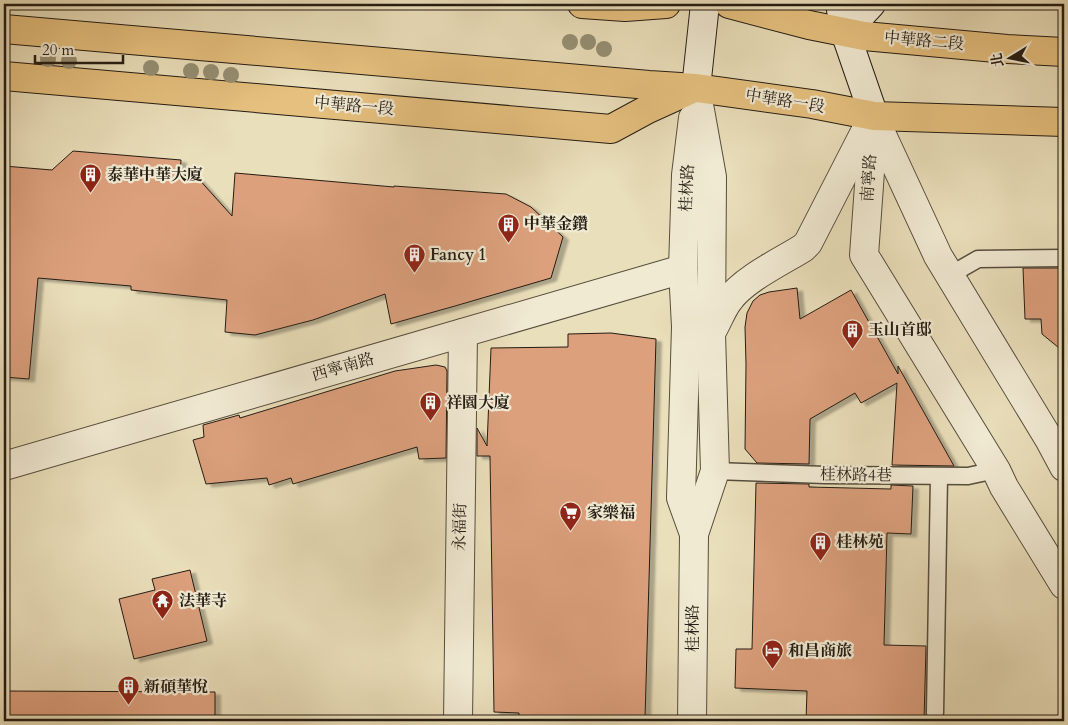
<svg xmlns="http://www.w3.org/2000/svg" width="1068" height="725" font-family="Cardo,'Noto Serif TC',serif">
<defs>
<filter id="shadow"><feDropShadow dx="5.5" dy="3" stdDeviation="1" flood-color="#0004"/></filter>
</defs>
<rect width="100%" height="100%" fill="#eadfbb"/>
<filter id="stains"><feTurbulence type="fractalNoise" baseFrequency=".004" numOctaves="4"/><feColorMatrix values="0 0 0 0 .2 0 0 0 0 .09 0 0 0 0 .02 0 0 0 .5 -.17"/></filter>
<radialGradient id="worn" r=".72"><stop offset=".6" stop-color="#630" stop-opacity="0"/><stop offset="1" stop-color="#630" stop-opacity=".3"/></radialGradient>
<g fill="#dca07d" stroke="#241c13" filter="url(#shadow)">
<path d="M 73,151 L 181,160 L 180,175 L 196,176 L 232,216 L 235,173 L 394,187 L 394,186 L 506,194 L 531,207 L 563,237 L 551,278 L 455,306 L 391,324 L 385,294 L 313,320 L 255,335 L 225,332 L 227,300 L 131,290 L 131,286 L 38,278 L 29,379 L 4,377 L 4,166 L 52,170 Z"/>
<path d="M 1023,268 L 1064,268 L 1064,352 L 1042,334 L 1041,319 L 1025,319 Z"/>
<path d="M 797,288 L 800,319 L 851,290 L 898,374 L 898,366 L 954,466 L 892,465 L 897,383 L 861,403 L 855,393 L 810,419 L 809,464 L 757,463 L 745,449 L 746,364 L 745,327 L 747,313 L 753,301 L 760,295 L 769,292 Z"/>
<path d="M 611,333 L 656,339 L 645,718 L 619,720 L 618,721 L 519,721 L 519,713 L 494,712 L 490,456 L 477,456 L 477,428 L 487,446 L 491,348 L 568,347 L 568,334 Z"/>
<path d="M 436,365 L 445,367 L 447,371 L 446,458 L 419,459 L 417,447 L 293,484 L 291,478 L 269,485 L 267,478 L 206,484 L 193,440 L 204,437 L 203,425 L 239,415 L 240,418 L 395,371 Z"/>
<path d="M 756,483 L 809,484 L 809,487 L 891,489 L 891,485 L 913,486 L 911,534 L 887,533 L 884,645 L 926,646 L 924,721 L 806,721 L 807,691 L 735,688 L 736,649 L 752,649 Z"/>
<path d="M 190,570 L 207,641 L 134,659 L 119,599 L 155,590 L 152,579 Z"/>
<path d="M 4,691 L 215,692 L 215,721 L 4,721 Z"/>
</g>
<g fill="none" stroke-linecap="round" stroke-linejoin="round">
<defs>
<g id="service">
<path d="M 950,275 L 978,259 L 1064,258"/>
<path d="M 715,471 L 825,475 L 968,476 L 996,470"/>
<path d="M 935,713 L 939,476"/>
</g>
<g id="minor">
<path d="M 4,466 L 683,269"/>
<path d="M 458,721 L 463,333"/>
</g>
<g id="tertiary">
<path d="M 874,116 L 864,255 L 996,470 L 1004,487 L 1064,585"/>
<path d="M 693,118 L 686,175 L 684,237 L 683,269 L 686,327 L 681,498 L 694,534"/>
<path d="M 875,120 L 938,256 L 1049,439 L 1064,467"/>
<path d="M 712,331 C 718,321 722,309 729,300 C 744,279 782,261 803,248 L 808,243 L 868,126"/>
<path d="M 692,721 L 694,534 L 715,471 L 711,333 L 712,177 L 696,88"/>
</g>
<g id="secondary">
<path d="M 840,4 L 845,32 L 874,116"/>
<path d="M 845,32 L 871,4"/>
<path d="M 696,88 L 705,4"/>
</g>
<g id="primary">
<path d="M 582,4 L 625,7 L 666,4"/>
<path d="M 729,4 L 809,25 L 864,36 L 1007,49 L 1064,52"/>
<path d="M 4,29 L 649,85 L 696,88 L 812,104 L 874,116 L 1064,122"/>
<path d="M 4,76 L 611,129 L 648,109 L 692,89"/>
</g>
</defs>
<use href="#service" stroke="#564d3d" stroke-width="19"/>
<use href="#minor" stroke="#564d3d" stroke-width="30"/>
<use href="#tertiary" stroke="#564d3d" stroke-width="30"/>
<use href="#secondary" stroke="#241c13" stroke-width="30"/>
<use href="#primary" stroke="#241c13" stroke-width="30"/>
<use href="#service" stroke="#f1ead3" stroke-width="16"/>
<use href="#minor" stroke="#f1ead3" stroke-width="28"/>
<use href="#tertiary" stroke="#f1ead3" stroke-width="28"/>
<use href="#secondary" stroke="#f1ead3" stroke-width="28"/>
<use href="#primary" stroke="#e5c07e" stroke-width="28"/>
</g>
<g fill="#958f73">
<circle cx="570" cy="42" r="8"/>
<circle cx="588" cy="42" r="8"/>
<circle cx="604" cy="49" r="8"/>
<circle cx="48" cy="59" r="8"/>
<circle cx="69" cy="61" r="8"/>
<circle cx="151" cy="68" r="8"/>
<circle cx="191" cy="71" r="8"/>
<circle cx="211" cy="72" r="8"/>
<circle cx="231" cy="75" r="8"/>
</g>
<defs>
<symbol id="building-pin" viewBox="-11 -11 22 30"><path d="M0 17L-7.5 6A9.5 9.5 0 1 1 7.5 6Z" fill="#8f2418" stroke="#f1ead3"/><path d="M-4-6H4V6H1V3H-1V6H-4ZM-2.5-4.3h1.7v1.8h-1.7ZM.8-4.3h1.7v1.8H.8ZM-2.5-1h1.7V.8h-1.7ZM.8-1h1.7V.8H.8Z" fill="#fff"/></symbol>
<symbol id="supermarket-pin" viewBox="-11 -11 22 30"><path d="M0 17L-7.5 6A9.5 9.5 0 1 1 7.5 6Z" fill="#8f2418" stroke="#f1ead3"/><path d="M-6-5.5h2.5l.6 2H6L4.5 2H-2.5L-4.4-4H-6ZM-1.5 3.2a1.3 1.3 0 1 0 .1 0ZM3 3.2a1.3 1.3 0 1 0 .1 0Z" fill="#fff"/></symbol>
<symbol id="temple-pin" viewBox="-11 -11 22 30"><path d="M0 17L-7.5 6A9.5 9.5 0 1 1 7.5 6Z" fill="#8f2418" stroke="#f1ead3"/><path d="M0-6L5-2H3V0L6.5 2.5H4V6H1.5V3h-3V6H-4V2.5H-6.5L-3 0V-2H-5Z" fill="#fff"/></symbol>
<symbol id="hotel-pin" viewBox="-11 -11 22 30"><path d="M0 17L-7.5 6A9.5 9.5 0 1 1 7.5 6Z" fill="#8f2418" stroke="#f1ead3"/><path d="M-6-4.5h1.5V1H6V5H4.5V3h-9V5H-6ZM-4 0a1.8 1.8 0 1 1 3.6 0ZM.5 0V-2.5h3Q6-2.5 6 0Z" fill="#fff"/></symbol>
</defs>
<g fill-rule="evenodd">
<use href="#building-pin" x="78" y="162" width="25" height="34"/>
<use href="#building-pin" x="496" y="212" width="25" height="34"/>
<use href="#building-pin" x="402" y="242" width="25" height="34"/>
<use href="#building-pin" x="840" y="318" width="25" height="34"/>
<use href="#building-pin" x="418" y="390" width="25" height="34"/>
<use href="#supermarket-pin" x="558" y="500" width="25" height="34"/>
<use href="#building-pin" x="808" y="530" width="25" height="34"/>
<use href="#temple-pin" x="150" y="588" width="25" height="34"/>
<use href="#hotel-pin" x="760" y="638" width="25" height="34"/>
<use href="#building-pin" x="116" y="674" width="25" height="34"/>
</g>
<g text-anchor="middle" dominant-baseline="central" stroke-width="4.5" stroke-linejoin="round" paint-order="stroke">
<g font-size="16" fill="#241c13" stroke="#f1ead3">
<text transform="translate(924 41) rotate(5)">中華路二段</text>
<text transform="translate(785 101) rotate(9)">中華路一段</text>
<text transform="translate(354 106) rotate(5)">中華路一段</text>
<text transform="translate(869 178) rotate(-86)">南寧路</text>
<text transform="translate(687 188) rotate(-87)">桂林路</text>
<text transform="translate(343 367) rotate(-16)">西寧南路</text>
<text transform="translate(856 475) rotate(1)">桂林路4巷</text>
<text transform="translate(460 527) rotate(-89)">永福街</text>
<text transform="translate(693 628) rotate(-90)">桂林路</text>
</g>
<g font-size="16" font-weight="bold" fill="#241c13" stroke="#f1ead3" text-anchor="start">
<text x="107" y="175">泰華中華大廈</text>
<text x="524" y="224">中華金鑽</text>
<text x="430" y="255">Fancy 1</text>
<text x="868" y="330">玉山首邸</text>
<text x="446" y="403">祥園大廈</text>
<text x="587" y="513">家樂福</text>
<text x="836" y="542">桂林苑</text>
<text x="179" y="601">法華寺</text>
<text x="788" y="651">和昌商旅</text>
<text x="144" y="687">新碩華悅</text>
</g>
</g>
<rect width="1068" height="725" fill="none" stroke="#eadfbb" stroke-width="20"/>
<rect x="5" y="5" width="1058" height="715" fill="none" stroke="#241c13" stroke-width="2.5"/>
<rect x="10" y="10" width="1048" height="705" fill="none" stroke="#241c13"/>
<g transform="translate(1010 58) rotate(260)" stroke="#f1ead3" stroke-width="4" paint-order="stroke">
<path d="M0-4L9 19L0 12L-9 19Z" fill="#241c13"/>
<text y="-8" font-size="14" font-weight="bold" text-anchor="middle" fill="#241c13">北</text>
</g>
<path d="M35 55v8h88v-8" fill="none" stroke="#241c13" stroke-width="2.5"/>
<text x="42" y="55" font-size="15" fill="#241c13" stroke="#f1ead3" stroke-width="4" paint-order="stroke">20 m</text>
<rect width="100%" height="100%" filter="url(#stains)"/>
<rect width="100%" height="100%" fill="url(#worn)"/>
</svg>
